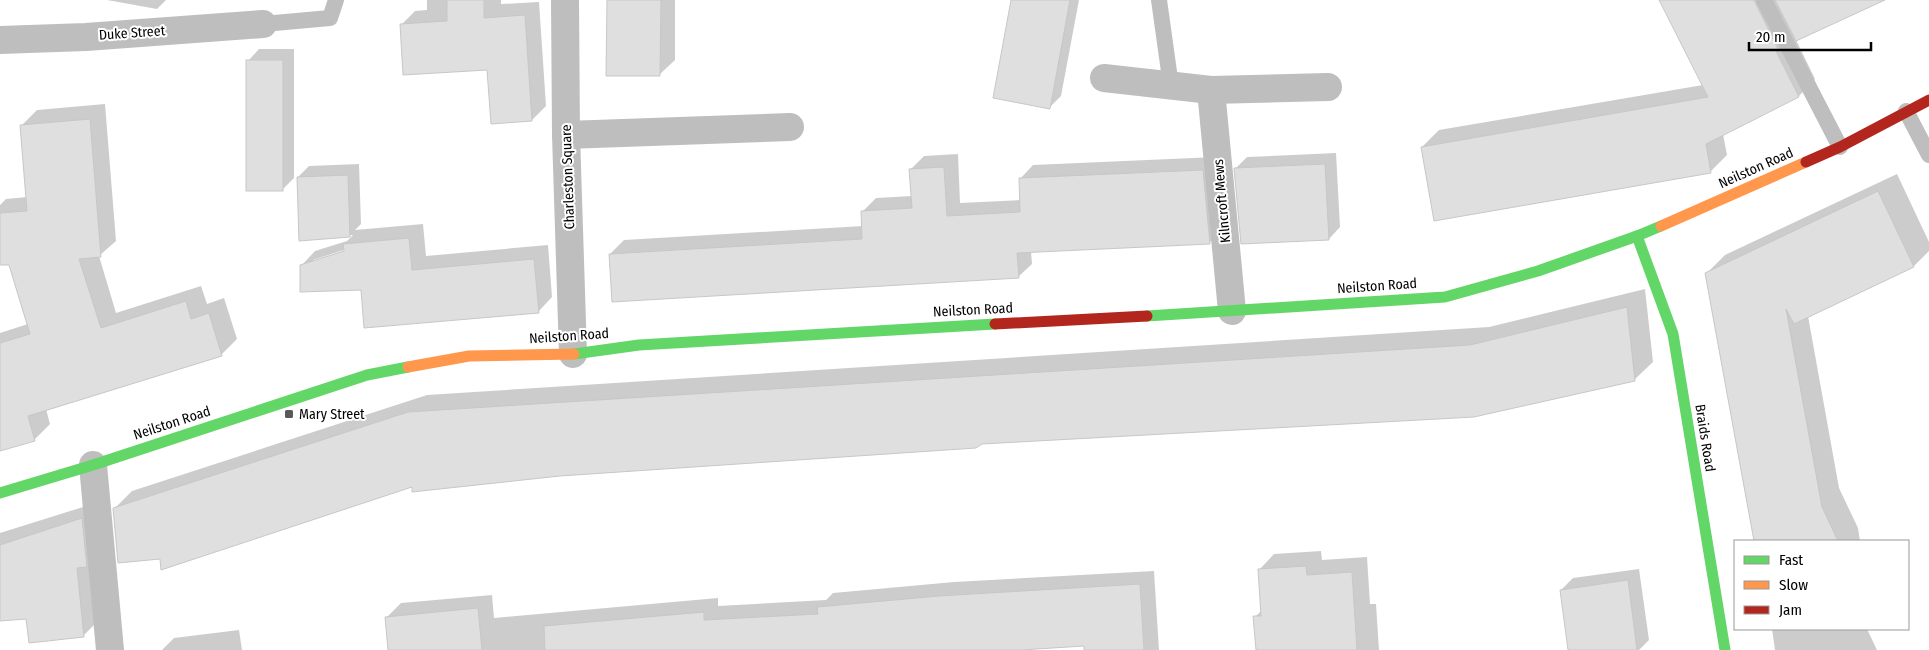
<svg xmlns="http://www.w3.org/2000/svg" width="1929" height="650" font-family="'Fira Sans Condensed',sans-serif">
<rect width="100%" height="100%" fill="#fff"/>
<g fill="#0003" fill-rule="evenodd">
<path d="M 107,0 L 166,0 L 157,9 Z"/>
<path d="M 427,0 L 501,0 L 501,4 L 539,2 L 546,106 L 532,120 L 488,68 L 401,25 L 415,11 L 427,10 Z"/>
<path d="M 609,0 L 675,0 L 675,60 L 659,75 Z"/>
<path d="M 1012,0 L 1079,0 L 1061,96 L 1050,107 Z"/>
<path d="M 1661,0 L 1882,0 L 1796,40 L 1815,79 L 1799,96 L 1723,134 L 1727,155 L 1710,172 L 1422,147 L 1439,130 L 1703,85 Z"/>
<path d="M 259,49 L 294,49 L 294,178 L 282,190 L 248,61 Z"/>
<path d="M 105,104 L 116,241 L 99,256 L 116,313 L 201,286 L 207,304 L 224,298 L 237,339 L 221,355 L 46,409 L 50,424 L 35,439 L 0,449 L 0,333 L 28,324 L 10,263 L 0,264 L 0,205 L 6,199 L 27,197 L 22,125 L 37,110 Z"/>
<path d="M 1336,153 L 1340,227 L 1329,239 L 1235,169 L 1247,157 Z"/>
<path d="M 958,154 L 960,203 L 1021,200 L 1020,179 L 1033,165 L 1216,157 L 1223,229 L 1209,243 L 1031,251 L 1032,264 L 1018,277 L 610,254 L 624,240 L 863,226 L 862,212 L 876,198 L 912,196 L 911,169 L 924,156 Z"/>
<path d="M 359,164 L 361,224 L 355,230 L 423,224 L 426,256 L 548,245 L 552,297 L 538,312 L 362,289 L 301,266 L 315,251 L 347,241 L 353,235 L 300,240 L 298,177 L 309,166 ZM 350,248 L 351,250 L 313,262 L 313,260 Z"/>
<path d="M 1897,174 L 1929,242 L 1929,251 L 1914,266 L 1808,316 L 1839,488 L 1858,528 L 1860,541 L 1756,541 L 1707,273 L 1725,255 Z"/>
<path d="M 1645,289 L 1653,362 L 1634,380 L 982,443 L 413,485 L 161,557 L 114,509 L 132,491 L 427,395 L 1489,327 Z"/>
<path d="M 99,502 L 101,618 L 83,636 L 27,618 L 0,620 L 0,533 Z"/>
<path d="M 1321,551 L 1322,560 L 1367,557 L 1370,604 L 1376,604 L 1379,650 L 1257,650 L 1255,617 L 1262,610 L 1259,570 L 1274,554 Z"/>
<path d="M 1639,569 L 1649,640 L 1639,650 L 1570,650 L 1561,590 L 1573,578 Z"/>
<path d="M 1154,571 L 1159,650 L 1085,650 L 1085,644 L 1015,650 L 389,650 L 387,617 L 401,603 L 492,595 L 494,618 L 718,598 L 718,606 L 826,600 L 833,593 L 954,582 Z"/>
<path d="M 1772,629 L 1867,629 L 1877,650 L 1775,650 Z"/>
<path d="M 239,630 L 242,650 L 162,650 L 174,638 Z"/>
</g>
<g fill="#dfdfdf" stroke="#c7c7c7">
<path d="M 447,0 L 484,0 L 484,18 L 525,15 L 532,121 L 491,124 L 487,70 L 403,75 L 400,24 L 447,21 Z"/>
<path d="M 607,0 L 661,0 L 660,76 L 606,76 Z"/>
<path d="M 1011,0 L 1070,0 L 1050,109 L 993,98 Z"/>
<path d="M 1659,0 L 1754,0 L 1778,49 L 1776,51 L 1799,97 L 1706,144 L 1711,173 L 1434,221 L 1421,147 L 1708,97 Z"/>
<path d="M 1775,0 L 1885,0 L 1796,41 Z"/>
<rect x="246" y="60" width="37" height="131"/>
<path d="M 90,119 L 101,257 L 79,259 L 101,328 L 186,301 L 191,319 L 209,313 L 222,356 L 28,416 L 35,441 L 0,451 L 0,343 L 30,334 L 9,265 L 0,265 L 0,213 L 27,211 L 20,125 Z"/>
<path d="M 1325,164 L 1329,240 L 1241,244 L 1234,168 Z"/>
<path d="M 944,167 L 947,216 L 1020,212 L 1019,178 L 1203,170 L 1210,244 L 1017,253 L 1019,278 L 612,302 L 609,254 L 862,239 L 861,211 L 912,208 L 909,169 Z"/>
<path d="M 348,175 L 350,237 L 299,241 L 297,177 Z"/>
<path d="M 1878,191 L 1914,267 L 1794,324 L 1786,309 L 1822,507 L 1838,541 L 1754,541 L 1705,273 Z"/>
<path d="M 409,238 L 412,270 L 534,259 L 539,313 L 364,328 L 361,290 L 300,292 L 300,265 L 344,251 L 343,244 Z"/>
<path d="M 1627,307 L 1635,381 L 1474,417 L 982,444 L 976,448 L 560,476 L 412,492 L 412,487 L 161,570 L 160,559 L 118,563 L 113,508 L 408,412 L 1470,345 Z"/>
<path d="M 82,518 L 87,567 L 77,568 L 84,637 L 29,643 L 26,619 L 0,621 L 0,545 Z"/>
<path d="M 1306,566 L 1307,575 L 1352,572 L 1357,650 L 1256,650 L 1253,616 L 1261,616 L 1258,569 Z"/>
<path d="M 1628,580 L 1637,650 L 1568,650 L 1560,590 Z"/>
<path d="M 1140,584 L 1144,650 L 1084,650 L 1084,646 L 1021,650 L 545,650 L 544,626 L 704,612 L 704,620 L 818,614 L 817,607 L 939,596 Z"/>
<path d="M 478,608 L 482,650 L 388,650 L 385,617 Z"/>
</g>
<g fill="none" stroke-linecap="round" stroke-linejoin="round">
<g stroke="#bebebe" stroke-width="16">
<path d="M 1159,0 L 1171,86"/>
<path d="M 1764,0 L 1840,147"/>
<path d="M 263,24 L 330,18 L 336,0"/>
<path d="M 1906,111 L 1929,155"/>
</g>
<g stroke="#bebebe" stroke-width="28">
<path d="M 565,0 L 566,135 L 573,354"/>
<path d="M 0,40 L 86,37 L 263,24"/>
<path d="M 1104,78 L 1211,90 L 1328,87"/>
<path d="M 1211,90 L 1232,311"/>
<path d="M 566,135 L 790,127"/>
<path d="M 93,465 L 110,650"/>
</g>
<g stroke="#63d668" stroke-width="11">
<path d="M 1637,236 L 1673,334 L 1725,650"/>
<path d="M 1147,316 L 1445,297 L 1538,271 L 1637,236 L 1661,226"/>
<path d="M 574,354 L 639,345 L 995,324"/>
<path d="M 0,493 L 93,465 L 367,375 L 408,367"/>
</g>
<g stroke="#ff974d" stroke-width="11">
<path d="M 1661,226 L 1806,162"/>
<path d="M 408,367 L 469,356 L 574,354"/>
</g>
<g stroke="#b3261e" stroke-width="11">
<path d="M 1806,162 L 1840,147 L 1929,100"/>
<path d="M 995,324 L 1147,316"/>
</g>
</g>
<rect fill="#595959" stroke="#fff" stroke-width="2" x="284" y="409" width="10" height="10" rx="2.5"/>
<g text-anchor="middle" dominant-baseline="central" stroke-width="4" stroke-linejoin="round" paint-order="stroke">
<g font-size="14" fill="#000" stroke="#fff">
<text transform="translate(132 33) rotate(-4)">Duke Street</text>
<text transform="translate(1756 168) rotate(-24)">Neilston Road</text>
<text transform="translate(568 177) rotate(-92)">Charleston Square</text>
<text transform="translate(1222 201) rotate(-95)">Kilncroft Mews</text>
<text transform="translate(1377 286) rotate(-4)">Neilston Road</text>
<text transform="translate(973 310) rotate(-3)">Neilston Road</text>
<text transform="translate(569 336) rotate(-4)">Neilston Road</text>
<text transform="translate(172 423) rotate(-18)">Neilston Road</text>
<text transform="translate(1705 438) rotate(81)">Braids Road</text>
</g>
<g font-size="14" fill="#000" stroke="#fff" text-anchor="start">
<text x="299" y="414">Mary Street</text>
</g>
</g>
<rect x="1734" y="540" width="175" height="90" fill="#ffffff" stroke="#999999"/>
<rect x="1744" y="556" width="25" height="8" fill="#63d668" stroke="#999999"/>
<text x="1779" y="565" font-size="15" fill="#000000">Fast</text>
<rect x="1744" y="581" width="25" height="8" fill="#ff974d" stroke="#999999"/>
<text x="1779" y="590" font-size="15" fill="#000000">Slow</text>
<rect x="1744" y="606" width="25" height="8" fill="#b3261e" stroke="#999999"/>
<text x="1779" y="615" font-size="15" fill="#000000">Jam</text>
<path d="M1749 42v8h122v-8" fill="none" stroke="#000000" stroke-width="2.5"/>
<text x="1756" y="42" font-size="15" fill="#000000" stroke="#ffffff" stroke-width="4" paint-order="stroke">20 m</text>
</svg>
